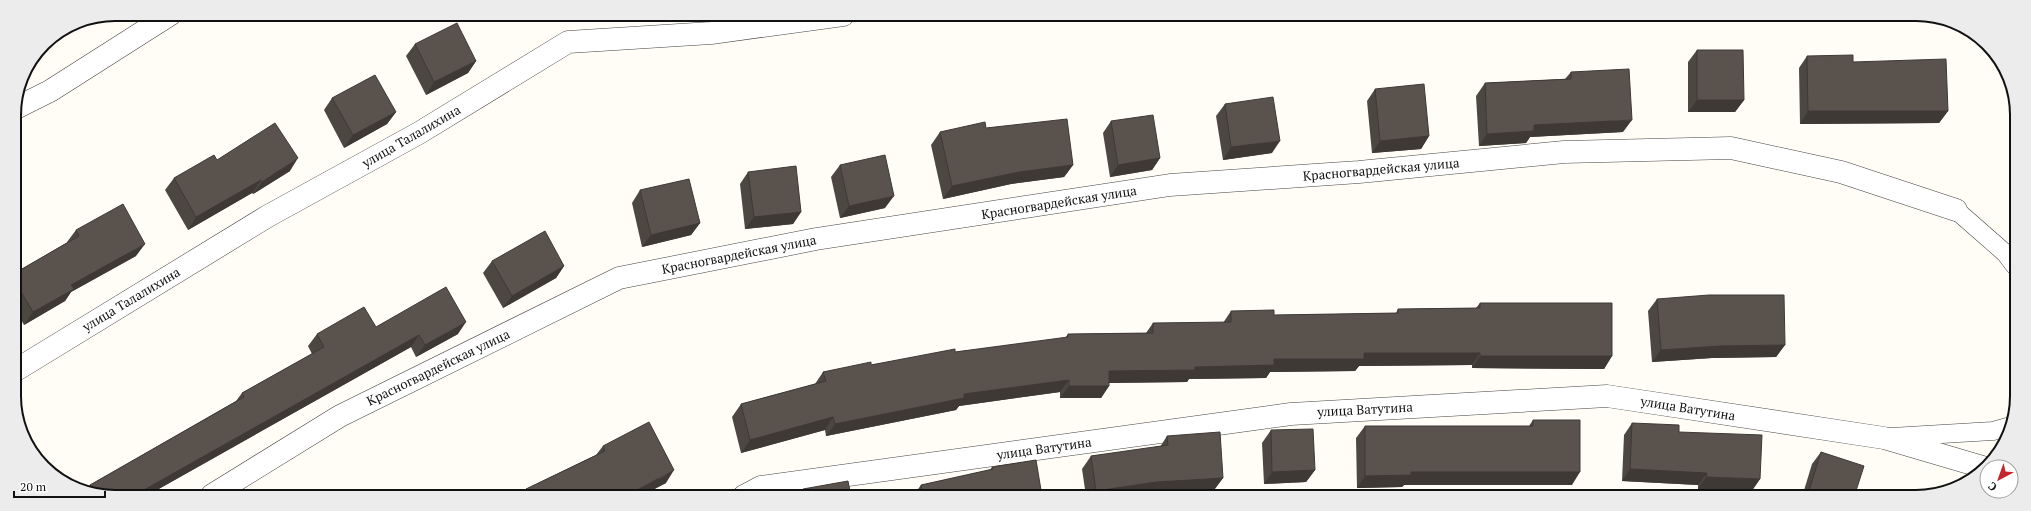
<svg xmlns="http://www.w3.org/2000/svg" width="2031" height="511" font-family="'PT Serif',serif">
<rect width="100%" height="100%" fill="#fffdf5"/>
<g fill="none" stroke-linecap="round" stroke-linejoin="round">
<defs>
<g id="lane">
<path d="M 1956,210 L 2005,253 L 2015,266"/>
<path d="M 1891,437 L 1993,431 L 2011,426"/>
</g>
<g id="street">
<path d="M 14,109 L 50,91 L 171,14"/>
<path d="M 16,370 L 268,216 L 419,133 L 568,42 L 711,33 L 843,15"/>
<path d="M 212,495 L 340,416 L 619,278 L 816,239 L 1170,185 L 1359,172 L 1564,152 L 1731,148 L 1841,172 L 1956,210"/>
<path d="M 744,496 L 761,487 L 1291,414 L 1607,396 L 1884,438 L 1986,468"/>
</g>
</defs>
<use href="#lane" stroke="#444" stroke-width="19"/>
<use href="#street" stroke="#444" stroke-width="23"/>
<use href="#lane" stroke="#fff" stroke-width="18"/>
<use href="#street" stroke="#fff" stroke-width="22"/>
</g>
<g fill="#4d4742">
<path d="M 415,44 L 476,61 L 468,73 L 426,95 L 406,56 Z"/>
<path d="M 1697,50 L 1744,100 L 1735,112 L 1688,112 L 1688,62 Z"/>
<path d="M 1807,56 L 1853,62 L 1948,111 L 1939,123 L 1800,124 L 1799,68 Z"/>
<path d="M 1571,72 L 1623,132 L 1530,137 L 1526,143 L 1479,146 L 1476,96 L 1485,83 L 1565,79 Z"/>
<path d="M 1375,89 L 1429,136 L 1421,149 L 1372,153 L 1367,101 Z"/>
<path d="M 332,98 L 396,112 L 387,124 L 344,148 L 324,110 Z"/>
<path d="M 1225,104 L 1272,153 L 1223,160 L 1216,116 Z"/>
<path d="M 1111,121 L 1160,158 L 1152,170 L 1110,177 L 1103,133 Z"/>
<path d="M 986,128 L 1073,165 L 1064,177 L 1011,184 L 943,199 L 931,145 L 940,132 Z"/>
<path d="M 217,160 L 290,171 L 253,194 L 252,193 L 188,230 L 165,190 L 174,178 Z"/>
<path d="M 840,165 L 885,208 L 840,218 L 831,177 Z"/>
<path d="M 748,172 L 801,212 L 793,224 L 745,229 L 740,184 Z"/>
<path d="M 640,190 L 700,223 L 691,235 L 642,247 L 632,203 Z"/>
<path d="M 76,230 L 136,256 L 71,292 L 65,301 L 24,325 L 15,309 L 15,273 L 68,242 L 67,242 Z"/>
<path d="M 492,261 L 564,266 L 556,278 L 503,308 L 483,273 Z"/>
<path d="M 1657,299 L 1785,345 L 1776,357 L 1712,358 L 1652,362 L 1648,311 Z"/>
<path d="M 1480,303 L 1612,356 L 1604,369 L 1472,368 L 1472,365 L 1359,366 L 1355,371 L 1270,372 L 1266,378 L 1189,379 L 1187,382 L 1109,383 L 1109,386 L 1101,398 L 1060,398 L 1060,392 L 959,406 L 956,410 L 826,436 L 825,430 L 741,453 L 732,417 L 741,404 L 815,384 L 823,372 L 955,352 L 1065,338 L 1068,334 L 1146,333 L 1153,323 L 1223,323 L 1231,311 L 1274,315 L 1396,313 L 1398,309 L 1476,308 Z"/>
<path d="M 376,327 L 458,334 L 416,357 L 411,347 L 148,495 L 95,495 L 86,490 L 90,485 L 236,401 L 242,393 L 312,354 L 308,346 L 317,334 Z"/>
<path d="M 1533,420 L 1572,485 L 1404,485 L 1402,487 L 1357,488 L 1356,438 L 1365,426 L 1529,426 Z"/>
<path d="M 1632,423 L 1679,432 L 1760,479 L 1751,492 L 1698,489 L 1698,485 L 1622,481 L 1624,435 Z"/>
<path d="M 1271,430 L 1315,470 L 1306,482 L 1264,484 L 1262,443 Z"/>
<path d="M 1167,436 L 1223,478 L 1214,490 L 1147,494 L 1136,496 L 1086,496 L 1082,469 L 1091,456 L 1160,447 Z"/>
<path d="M 603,446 L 666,483 L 641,496 L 522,495 L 526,489 L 596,455 Z"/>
<path d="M 1821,452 L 1854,497 L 1802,497 L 1812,464 Z"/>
<path d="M 992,467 L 1042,496 L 913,496 L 921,485 L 990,470 Z"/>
<path d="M 803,489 L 851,496 L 799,496 Z"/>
</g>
<g fill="#3f3936">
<path d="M 476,61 L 468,73 L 426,95 L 434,82 Z"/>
<path d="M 1697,100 L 1744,100 L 1735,112 L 1688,112 Z"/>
<path d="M 1808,111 L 1948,111 L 1939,123 L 1800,124 Z"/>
<path d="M 396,112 L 387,124 L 344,148 L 353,135 Z"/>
<path d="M 1632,120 L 1623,132 L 1530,137 L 1526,143 L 1479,146 L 1487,134 L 1534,125 Z"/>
<path d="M 1429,136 L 1421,149 L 1372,153 L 1380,141 Z"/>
<path d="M 1280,141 L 1272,153 L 1223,160 L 1231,147 Z"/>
<path d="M 298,158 L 290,171 L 253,194 L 262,182 Z"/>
<path d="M 1160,158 L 1152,170 L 1110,177 L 1118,165 Z"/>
<path d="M 1073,165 L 1064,177 L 1011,184 L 943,199 L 952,186 L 1019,172 Z"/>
<path d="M 261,180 L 252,193 L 188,230 L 196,217 Z"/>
<path d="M 894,196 L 885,208 L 840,218 L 849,206 Z"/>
<path d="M 801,212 L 793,224 L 745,229 L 754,217 Z"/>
<path d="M 700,223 L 691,235 L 642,247 L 651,235 Z"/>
<path d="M 145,244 L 136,256 L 71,292 L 65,301 L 24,325 L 33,312 L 71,285 Z"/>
<path d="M 564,266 L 556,278 L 503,308 L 512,296 Z"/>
<path d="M 466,322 L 458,334 L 416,357 L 425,345 Z"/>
<path d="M 419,335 L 411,347 L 148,495 L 135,495 Z"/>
<path d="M 1785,345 L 1776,357 L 1712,358 L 1652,362 L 1661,350 L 1720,346 Z"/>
<path d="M 1364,353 L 1480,353 L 1472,365 L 1359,366 L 1355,371 L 1270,372 L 1266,378 L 1189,379 L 1187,382 L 1100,383 L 1109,371 L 1195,367 L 1274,359 Z"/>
<path d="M 1480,356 L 1612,356 L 1604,369 L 1472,368 Z"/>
<path d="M 1069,380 L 1060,392 L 959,406 L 956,410 L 826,436 L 835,424 L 964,394 Z"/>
<path d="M 1069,386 L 1109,386 L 1101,398 L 1060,398 Z"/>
<path d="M 833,417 L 825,430 L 741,453 L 750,440 Z"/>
<path d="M 1630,469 L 1707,473 L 1698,485 L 1622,481 Z"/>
<path d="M 674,470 L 666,483 L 641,496 L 628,496 Z"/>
<path d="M 1315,470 L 1306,482 L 1264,484 L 1272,472 Z"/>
<path d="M 1411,472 L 1580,472 L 1572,485 L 1404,485 L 1402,487 L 1357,488 L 1365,476 Z"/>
<path d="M 1706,477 L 1760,479 L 1751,492 L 1698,489 Z"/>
<path d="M 1223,478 L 1214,490 L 1147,494 L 1136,496 L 1092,496 L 1096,491 L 1156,482 Z"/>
</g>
<g fill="#5a524d" stroke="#3f3936">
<path d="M 457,23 L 476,61 L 434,82 L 415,44 Z"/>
<path d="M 1697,50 L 1743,50 L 1744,100 L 1697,100 Z"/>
<path d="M 1853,55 L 1853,62 L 1946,59 L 1948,111 L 1808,111 L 1807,56 Z"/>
<path d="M 1629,69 L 1632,120 L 1534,125 L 1534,131 L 1487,134 L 1485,83 L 1571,79 L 1571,72 Z"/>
<path d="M 375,75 L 396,112 L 353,135 L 332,98 Z"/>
<path d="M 1424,84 L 1429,136 L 1380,141 L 1375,89 Z"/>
<path d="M 1273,97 L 1280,141 L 1231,147 L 1225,104 Z"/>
<path d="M 1153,115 L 1160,158 L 1118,165 L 1111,121 Z"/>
<path d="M 1067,119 L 1073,165 L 1019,172 L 952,186 L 940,132 L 985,122 L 986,128 Z"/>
<path d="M 275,123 L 298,158 L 262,182 L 261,180 L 196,217 L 174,178 L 214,155 L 217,160 Z"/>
<path d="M 885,155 L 894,196 L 849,206 L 840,165 Z"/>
<path d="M 796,166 L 801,212 L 754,217 L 748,172 Z"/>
<path d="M 689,179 L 700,223 L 651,235 L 640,190 Z"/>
<path d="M 123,204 L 145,244 L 71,285 L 74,289 L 33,312 L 15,282 L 15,273 L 79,236 L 76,230 Z"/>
<path d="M 545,231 L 564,266 L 512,296 L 492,261 Z"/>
<path d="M 446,287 L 466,322 L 425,345 L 419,335 L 135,495 L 96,495 L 90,485 L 244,397 L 242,393 L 324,347 L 317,334 L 364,307 L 376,327 Z"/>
<path d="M 1709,295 L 1784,295 L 1785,345 L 1720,346 L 1661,350 L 1657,299 Z"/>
<path d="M 1480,303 L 1612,303 L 1612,356 L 1480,356 L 1480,353 L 1364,353 L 1364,359 L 1274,359 L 1274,365 L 1195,367 L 1195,370 L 1109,371 L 1109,386 L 1069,386 L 1069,380 L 964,394 L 964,398 L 835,424 L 833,417 L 750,440 L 741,404 L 826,381 L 823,372 L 871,362 L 871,365 L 955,349 L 955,352 L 1068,337 L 1068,334 L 1153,333 L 1153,323 L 1231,322 L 1231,311 L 1274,310 L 1274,315 L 1398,313 L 1398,309 L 1480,308 Z"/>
<path d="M 1533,420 L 1580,420 L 1580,472 L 1411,472 L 1411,475 L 1365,476 L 1365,426 L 1533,426 Z"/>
<path d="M 649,422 L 674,470 L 628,495 L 627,493 L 623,496 L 529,495 L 526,489 L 605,451 L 603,446 Z"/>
<path d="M 1632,423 L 1679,425 L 1679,432 L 1762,435 L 1760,479 L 1706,477 L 1707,473 L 1630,469 Z"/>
<path d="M 1313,429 L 1315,470 L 1272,472 L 1271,430 Z"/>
<path d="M 1220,432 L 1223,478 L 1156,482 L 1096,491 L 1091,456 L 1168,445 L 1167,436 Z"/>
<path d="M 1821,452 L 1864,466 L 1854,497 L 1807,497 Z"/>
<path d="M 1036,460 L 1042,496 L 923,496 L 921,485 L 993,469 L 992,467 Z"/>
<path d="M 848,481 L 851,496 L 805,496 L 803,489 Z"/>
</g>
<g text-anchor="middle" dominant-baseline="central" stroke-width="4" stroke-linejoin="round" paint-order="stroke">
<g font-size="13" fill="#111" stroke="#fff">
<text transform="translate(411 136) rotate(-30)">улица Талалихина</text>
<text transform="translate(1381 169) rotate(-5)">Красногвардейская улица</text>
<text transform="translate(1059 202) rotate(-9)">Красногвардейская улица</text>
<text transform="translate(739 254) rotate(-11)">Красногвардейская улица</text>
<text transform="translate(131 299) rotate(-31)">улица Талалихина</text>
<text transform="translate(438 367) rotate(-26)">Красногвардейская улица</text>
<text transform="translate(1688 408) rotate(9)">улица Ватутина</text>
<text transform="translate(1365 409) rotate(-3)">улица Ватутина</text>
<text transform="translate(1044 448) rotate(-8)">улица Ватутина</text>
</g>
</g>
<path d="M0 0H2031V511H0ZM115 21H1916A94 94 0 0 1 2010 115V396A94 94 0 0 1 1916 490H115A94 94 0 0 1 21 396V115A94 94 0 0 1 115 21Z" fill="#ececec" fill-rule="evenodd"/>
<path fill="none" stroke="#111" stroke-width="2" d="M115 21H1916A94 94 0 0 1 2010 115V396A94 94 0 0 1 1916 490H115A94 94 0 0 1 21 396V115A94 94 0 0 1 115 21Z"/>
<g transform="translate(1999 479) rotate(221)"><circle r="19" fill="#ffffff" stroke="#a0a0a0"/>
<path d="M0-3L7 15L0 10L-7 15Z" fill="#c4262e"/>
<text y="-6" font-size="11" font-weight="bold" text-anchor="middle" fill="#111111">С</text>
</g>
<path d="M14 491v6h91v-6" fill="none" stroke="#111111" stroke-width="2"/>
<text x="20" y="491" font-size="12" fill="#111111" stroke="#ffffff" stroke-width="3" paint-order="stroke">20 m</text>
</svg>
